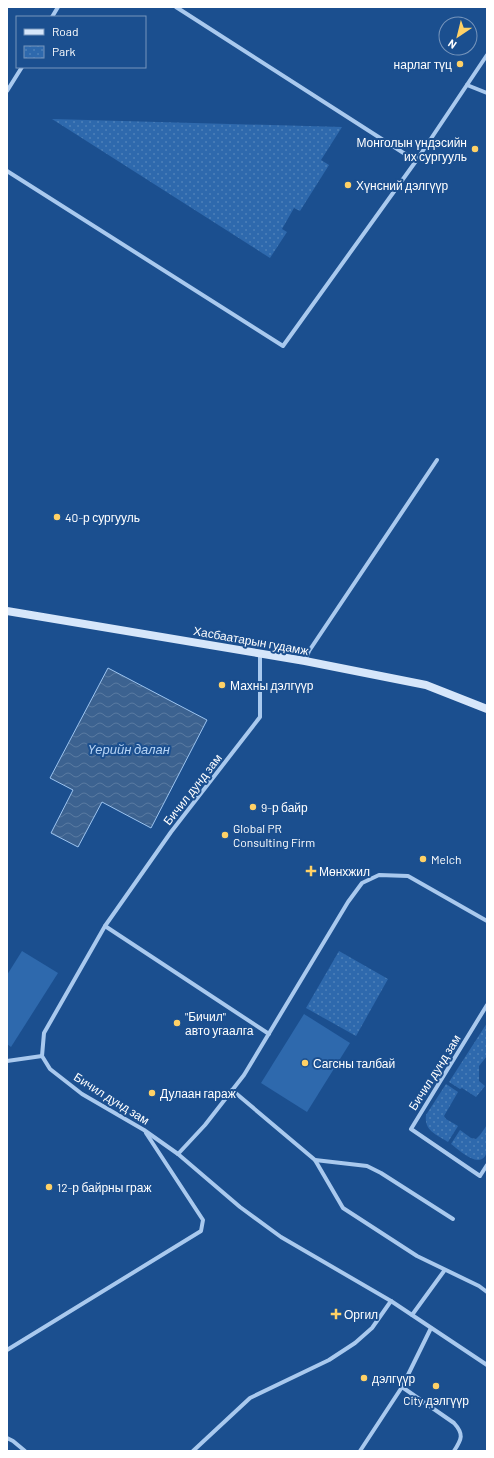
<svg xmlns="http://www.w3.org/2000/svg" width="494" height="1458" font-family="Barlow,sans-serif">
<defs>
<pattern id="park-dots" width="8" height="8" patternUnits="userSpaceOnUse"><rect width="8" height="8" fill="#2e69ad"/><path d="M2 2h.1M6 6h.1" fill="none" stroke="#4d80b9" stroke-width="1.8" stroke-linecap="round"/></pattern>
<pattern id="water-waves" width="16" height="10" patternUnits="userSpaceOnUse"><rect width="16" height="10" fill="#3c6290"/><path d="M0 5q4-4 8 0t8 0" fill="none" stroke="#597aa1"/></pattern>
</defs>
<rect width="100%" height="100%" fill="#1b4f8f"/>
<g fill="url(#park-dots)">
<path d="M 52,119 L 342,127 L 321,160 L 329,165 L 300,211 L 294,208 L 282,229 L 287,232 L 270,258 Z"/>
<path d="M 339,951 L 388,979 L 356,1036 L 306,1008 Z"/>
<path d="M 487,1023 L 487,1056 L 479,1066 L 479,1081 L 485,1086 L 476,1097 L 462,1088 L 460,1089 L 449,1082 Z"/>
<path d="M 446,1084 L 458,1092 L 444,1116 L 446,1119 L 458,1126 L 448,1142 C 436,1134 424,1131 426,1115 Z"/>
<path d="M 487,1125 C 487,1133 489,1144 487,1151 C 482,1172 459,1150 451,1144 L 460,1130 L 471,1138 L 476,1139 L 480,1135 Z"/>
</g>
<g fill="#2e69ad">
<path d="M 22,951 L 58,973 L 11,1047 L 7,1044 L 7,975 Z"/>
<path d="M 304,1014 L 350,1043 L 307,1112 L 261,1083 Z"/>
</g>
<path fill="url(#water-waves)" stroke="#9cc4f0" d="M 108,668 L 207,720 L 151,828 L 102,802 L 78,847 L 51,833 L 73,790 L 50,778 Z"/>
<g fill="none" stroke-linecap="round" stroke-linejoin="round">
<g stroke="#a9c9ee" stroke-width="4">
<path d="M 176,7 L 416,161"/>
<path d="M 52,17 L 58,7"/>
<path d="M 467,85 L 487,93"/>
<path d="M 7,91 L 22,67"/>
<path d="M 7,171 L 283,346 L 416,161 L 487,55"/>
<path d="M 260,654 L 260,717 L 171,832 L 105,926 L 44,1033 L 42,1056 L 50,1069 L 82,1094 L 144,1130 L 178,1154 L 240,1207 L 281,1237 L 391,1301 L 487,1365"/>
<path d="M 305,661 L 309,651 L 437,460"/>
<path d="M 105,926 L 269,1034"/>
<path d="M 487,1005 L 411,1129 L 480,1176 L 487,1165"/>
<path d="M 7,1061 L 42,1056"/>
<path d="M 232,1090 L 315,1160 L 343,1208 L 417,1256 L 479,1286 L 487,1292"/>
<path d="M 178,1154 L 205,1125 L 244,1075 L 348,902 L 362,883 L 379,875 L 408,876 L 487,921"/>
<path d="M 315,1160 L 367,1166 L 381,1173 L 453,1219"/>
<path d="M 412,1315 L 444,1271"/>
<path d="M 7,1350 L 201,1231 L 203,1220 L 146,1133"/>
<path d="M 402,1387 L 454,1423 C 464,1434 462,1439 454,1451"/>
<path d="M 7,1438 L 13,1441 L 25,1451"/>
<path d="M 193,1451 L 250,1398 L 329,1360 L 355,1343 L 372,1328 L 391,1301"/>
<path d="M 360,1451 L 402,1387 L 431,1328"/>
</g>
<path stroke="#d6e6fa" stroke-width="8" d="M 7,611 L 305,661 L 426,685 L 487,709"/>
</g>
<g fill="#ffd166" stroke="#1b4f8f" stroke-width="1.5">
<circle cx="460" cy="64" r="4"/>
<circle cx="475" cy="149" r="4"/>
<circle cx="348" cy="185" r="4"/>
<circle cx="57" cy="517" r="4"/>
<circle cx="222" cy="685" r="4"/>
<circle cx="253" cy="807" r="4"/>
<circle cx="225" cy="835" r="4"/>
<circle cx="423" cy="859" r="4"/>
<path d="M309 865h4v4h4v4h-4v4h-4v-4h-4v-4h4z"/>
<circle cx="177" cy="1023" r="4"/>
<circle cx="305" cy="1063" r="4"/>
<circle cx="152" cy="1093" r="4"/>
<circle cx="49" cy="1187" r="4"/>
<path d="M334 1308h4v4h4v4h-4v4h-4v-4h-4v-4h4z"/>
<circle cx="364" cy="1378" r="4"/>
<circle cx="436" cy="1386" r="4"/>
</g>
<g text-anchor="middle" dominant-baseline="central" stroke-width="4" stroke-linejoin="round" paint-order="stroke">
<g font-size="12" fill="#fff" stroke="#1b4f8f" text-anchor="start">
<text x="452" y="64" text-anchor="end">нарлаг түц</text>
<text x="467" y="142" text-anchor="end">Монголын үндэсийн<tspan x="467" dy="14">их сургууль</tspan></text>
<text x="356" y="185">Хүнсний дэлгүүр</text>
<text x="65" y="517">40-р сургууль</text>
<text x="230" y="685">Махны дэлгүүр</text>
<text x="261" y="807">9-р байр</text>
<text x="233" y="828">Global PR<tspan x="233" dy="14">Consulting Firm</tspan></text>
<text x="431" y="859">Melch</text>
<text x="319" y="871">Мөнхжил</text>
<text x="185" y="1016">"Бичил"<tspan x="185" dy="14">авто угаалга</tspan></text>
<text x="313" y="1063">Сагсны талбай</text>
<text x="160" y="1093">Дулаан гараж</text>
<text x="57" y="1187">12-р байрны граж</text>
<text x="344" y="1314">Оргил</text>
<text x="372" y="1378">дэлгүүр</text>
<text x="436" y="1400" text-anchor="middle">City дэлгүүр</text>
</g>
<g font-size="12" fill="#fff" stroke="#1b4f8f">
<text transform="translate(251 640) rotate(10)">Хасбаатарын гудамж</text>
<text transform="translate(192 789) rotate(-52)">Бичил дунд зам</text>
<text transform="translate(434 1072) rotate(-58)">Бичил дунд зам</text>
<text transform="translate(112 1098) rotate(32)">Бичил дунд зам</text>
</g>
<g font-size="13" font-style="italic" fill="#b5d3f5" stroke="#1b4f8f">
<text x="129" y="749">Үерийн далан</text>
</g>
</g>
<rect width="494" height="1458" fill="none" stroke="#ffffff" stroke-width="16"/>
<rect x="16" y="16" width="130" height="52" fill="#1b4f8f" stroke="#7695bc"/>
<rect x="24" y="29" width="20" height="6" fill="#d6e6fa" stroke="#7695bc"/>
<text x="52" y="36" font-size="12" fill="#ffffff">Road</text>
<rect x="24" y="46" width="20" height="12" fill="url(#park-dots)" stroke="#7695bc"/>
<text x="52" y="56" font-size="12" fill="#ffffff">Park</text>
<g transform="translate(458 36) rotate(215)"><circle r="19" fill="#1b4f8f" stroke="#7695bc"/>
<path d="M0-3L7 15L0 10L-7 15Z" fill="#ffd166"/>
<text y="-6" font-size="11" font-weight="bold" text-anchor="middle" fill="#ffffff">N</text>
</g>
</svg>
